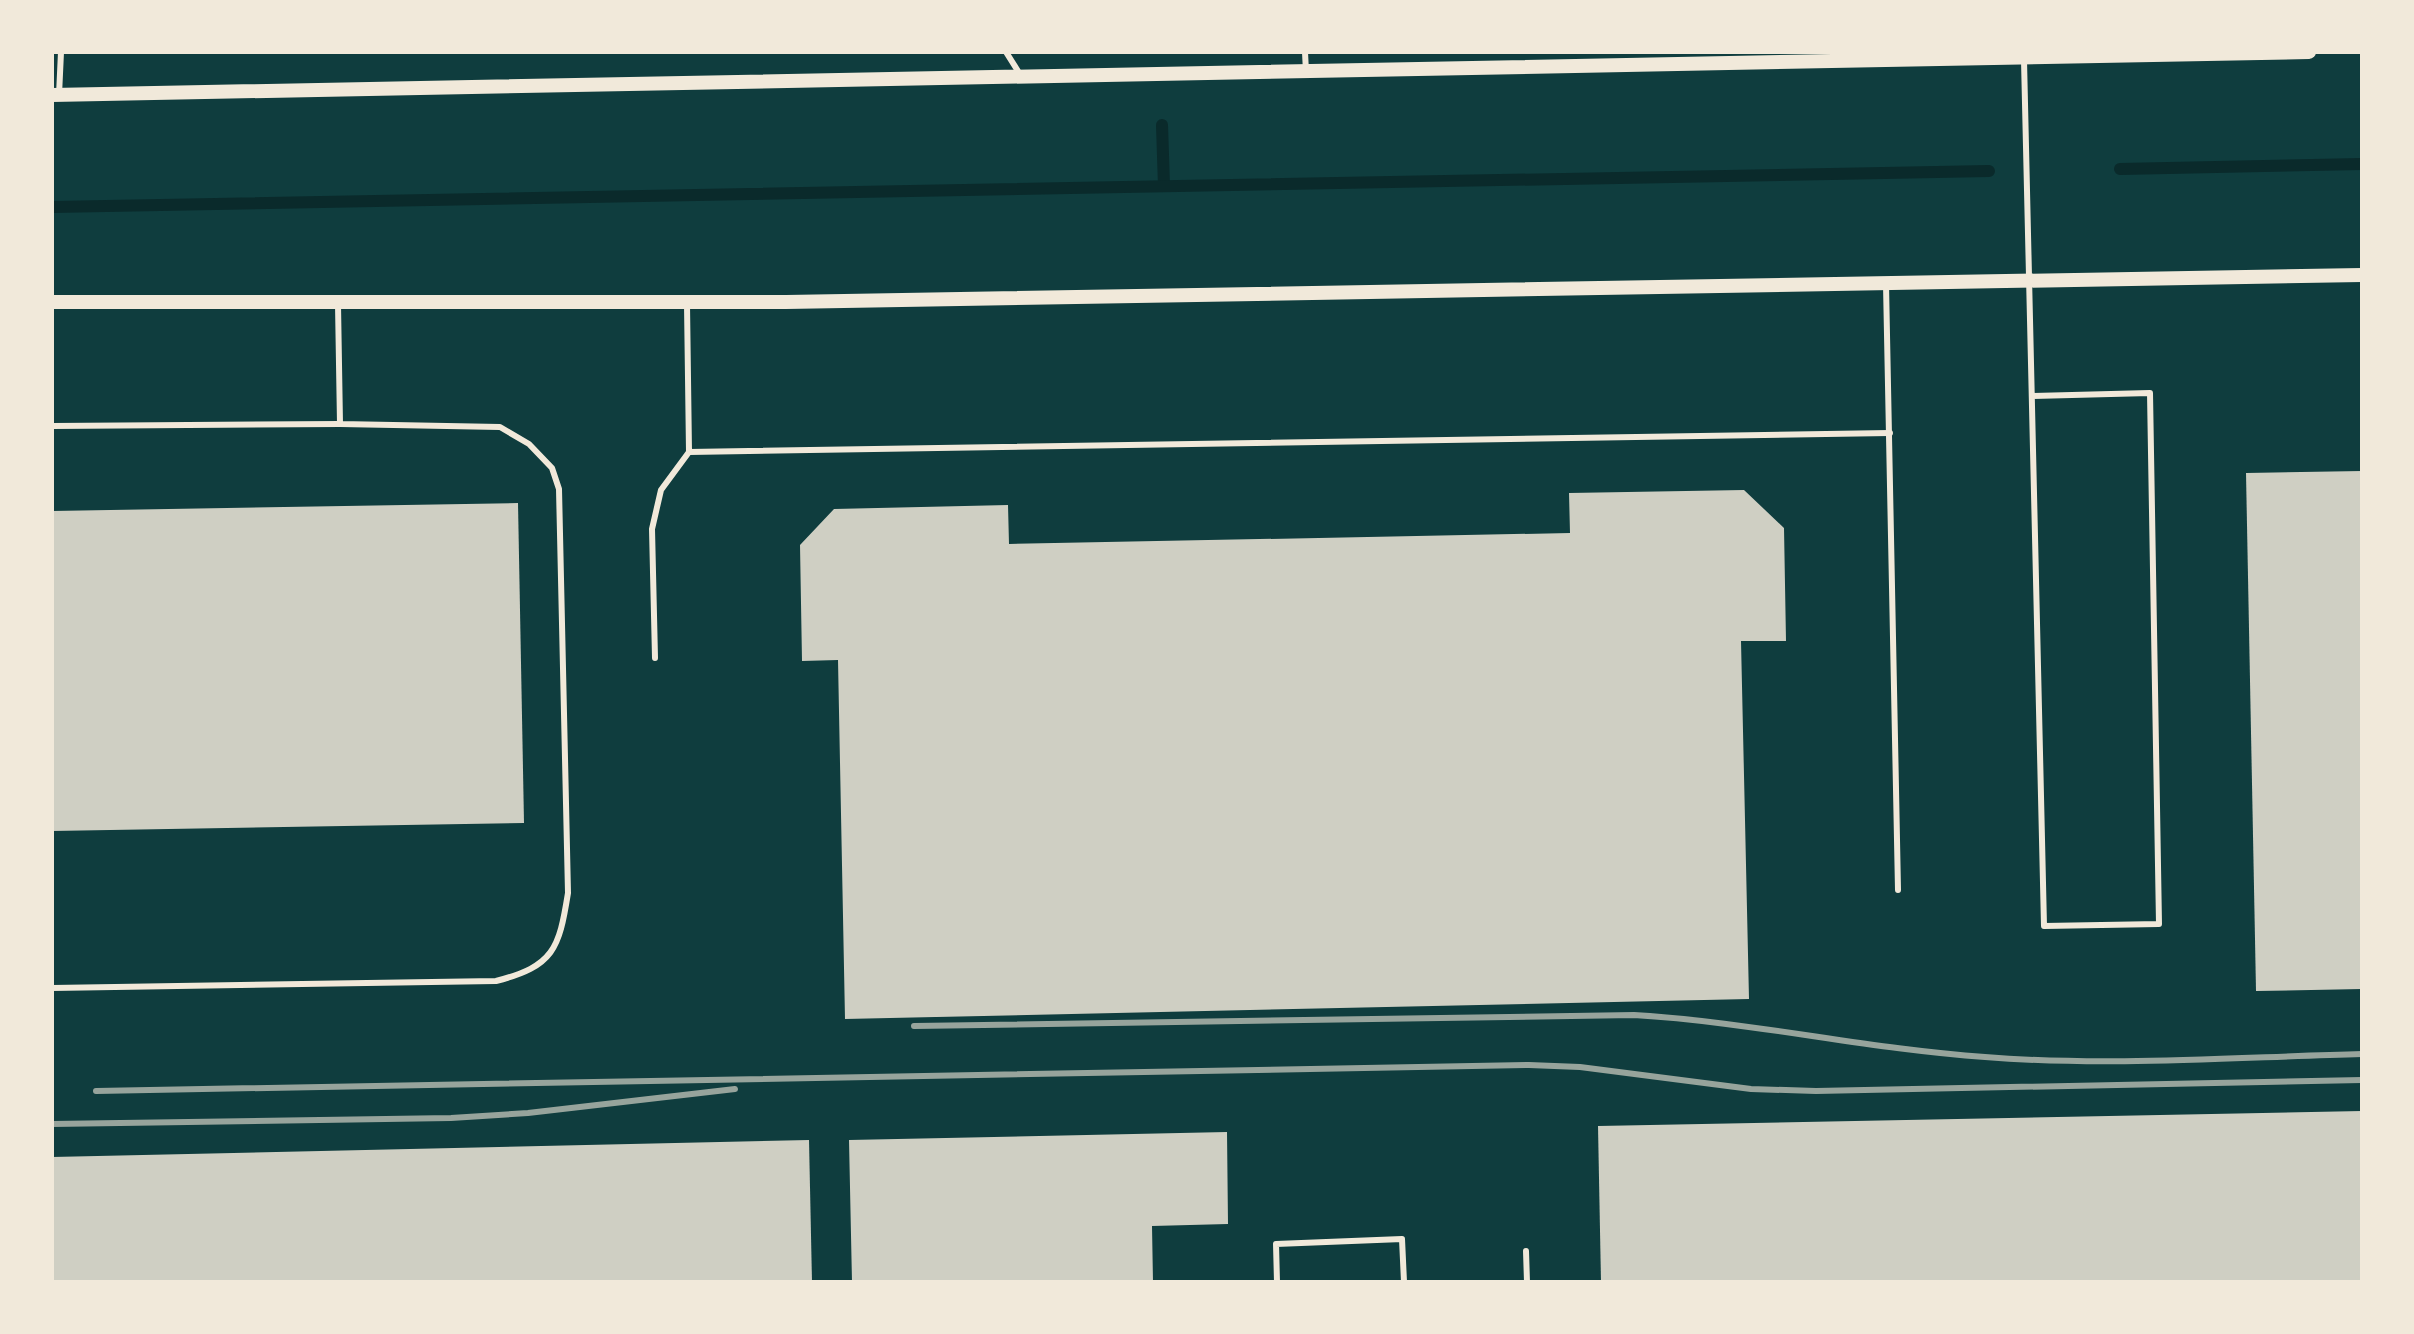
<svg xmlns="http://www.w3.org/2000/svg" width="2414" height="1334" font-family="'Archivo Narrow',sans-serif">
<rect width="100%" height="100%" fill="#0f3d3e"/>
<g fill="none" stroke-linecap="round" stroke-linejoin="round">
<g stroke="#0a2a2b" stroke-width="12">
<path d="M 1162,125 L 1164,186"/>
<path d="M 2120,169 L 2362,164"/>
<path d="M 52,207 L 1989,171"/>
</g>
</g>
<g fill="#cfcfc3">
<path d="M 2362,471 L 2362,989 L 2256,991 L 2246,473 Z"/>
<path d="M 1744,490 L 1784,528 L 1786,641 L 1741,641 L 1749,999 L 845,1019 L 838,660 L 802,661 L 800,545 L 834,509 L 1008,505 L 1009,544 L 1570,533 L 1569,493 Z"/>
<path d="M 518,503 L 524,823 L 52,831 L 52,511 Z"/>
<path d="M 2362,1111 L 2362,1282 L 1601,1282 L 1598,1126 Z"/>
<path d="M 1227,1132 L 1228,1224 L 1152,1226 L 1153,1282 L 852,1282 L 849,1140 Z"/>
<path d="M 809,1140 L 812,1282 L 52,1282 L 52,1157 Z"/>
</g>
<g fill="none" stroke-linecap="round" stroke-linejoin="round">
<g stroke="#f1e9da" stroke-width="6">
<path d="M 1006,52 L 1021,76"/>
<path d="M 1305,52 L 1306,72"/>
<path d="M 2024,60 L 2044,926 L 2159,924 L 2150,393 L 2033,396"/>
<path d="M 59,95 L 61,52"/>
<path d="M 1886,284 L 1898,890"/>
<path d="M 687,304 L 689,452 L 1890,433"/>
<path d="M 52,426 L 340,424"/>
<path d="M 655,658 L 652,529 L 661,490 L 689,452"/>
<path d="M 52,988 L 496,981 C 554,966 559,949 568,893 L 559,489 L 552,468 L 529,444 L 500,427 L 340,424 L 338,304"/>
<path d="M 1526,1251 L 1527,1282"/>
<path d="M 1277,1282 L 1276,1244 L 1402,1239 L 1404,1282"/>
</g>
<g stroke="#f1e9da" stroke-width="14">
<path d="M 52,95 L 2309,52"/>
<path d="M 52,302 L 786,302 L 2362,275"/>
</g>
<g stroke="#97a49c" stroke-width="6">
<path d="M 914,1026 L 1634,1015 C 1752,1022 1867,1049 1985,1057 C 2110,1067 2237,1057 2362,1054"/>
<path d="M 96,1091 L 1529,1065 L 1580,1067 L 1751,1089 L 1816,1091 L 2362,1080"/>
<path d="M 52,1124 L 451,1118 L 528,1113 L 735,1089"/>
</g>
</g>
<rect width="2414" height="1334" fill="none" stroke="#f1e9da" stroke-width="108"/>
</svg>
